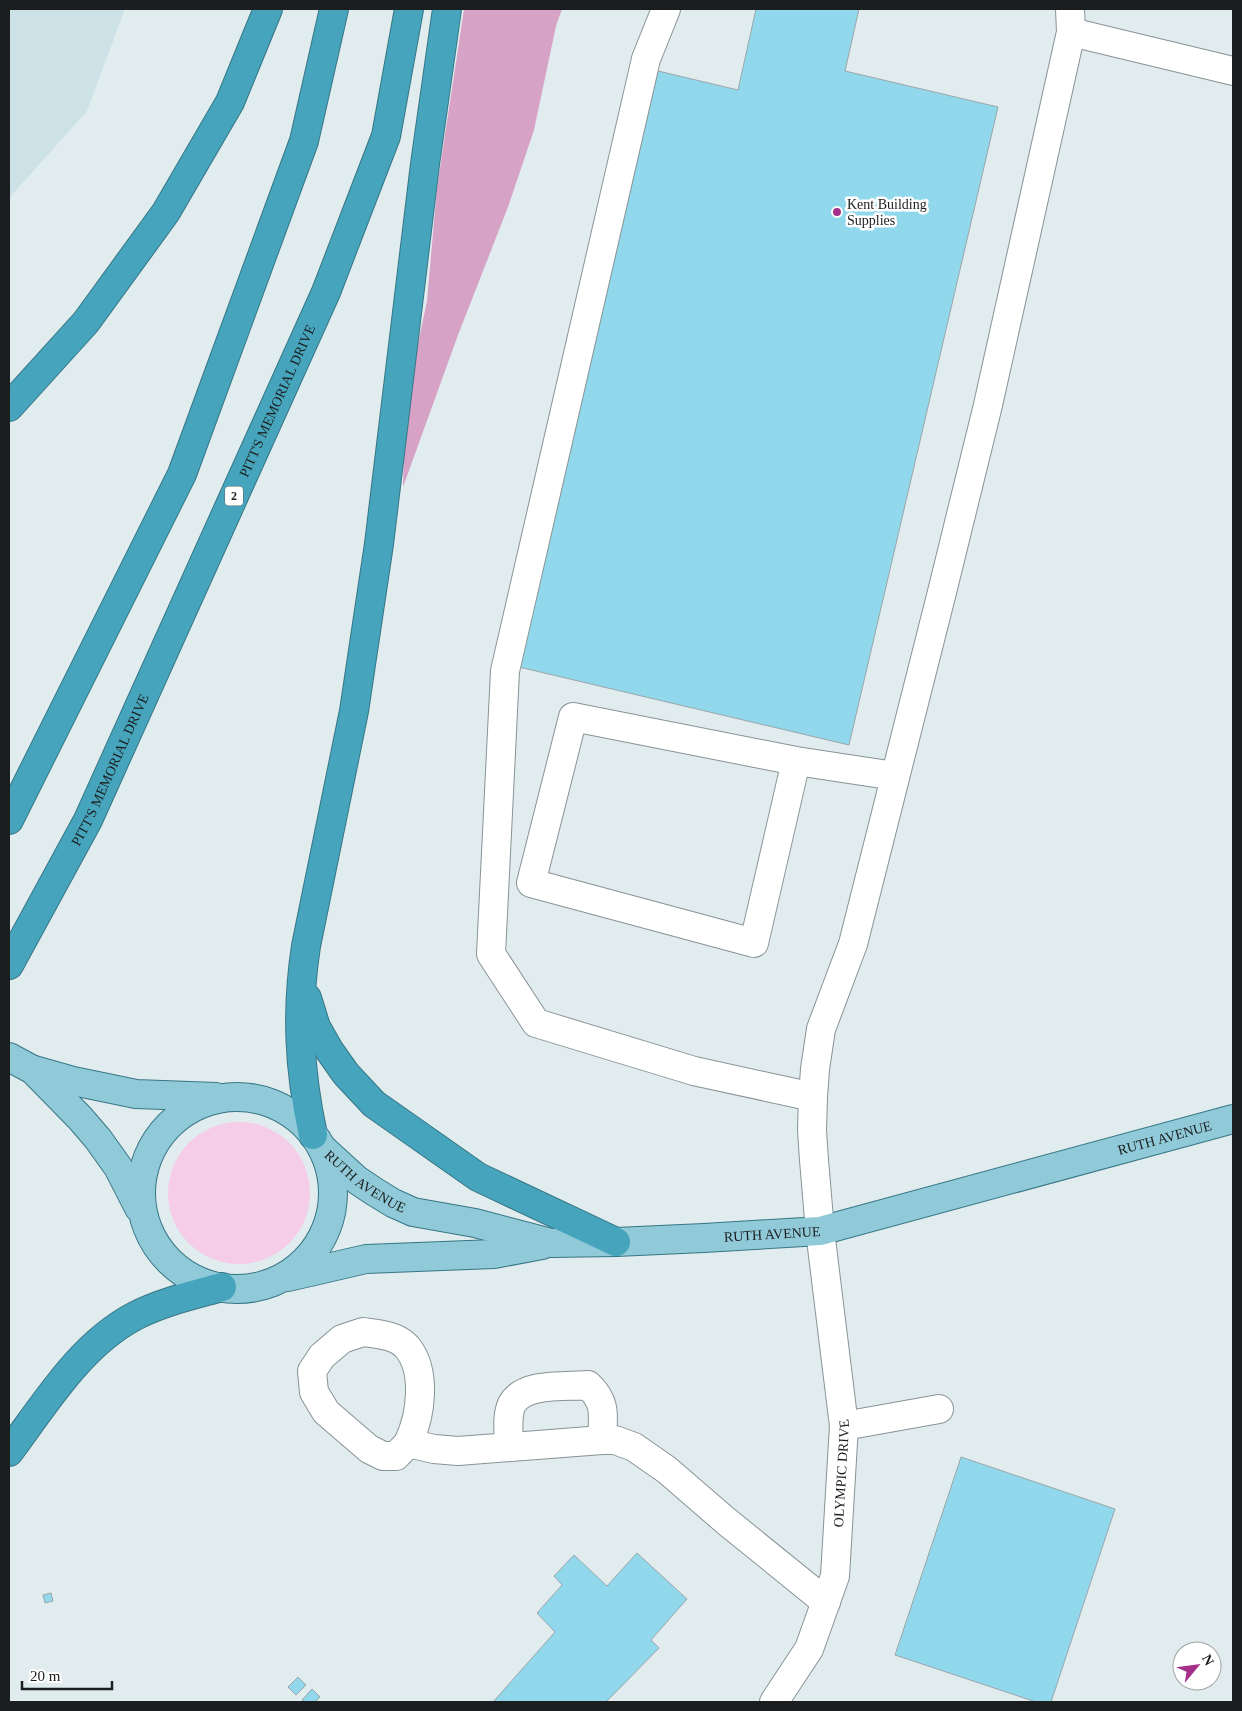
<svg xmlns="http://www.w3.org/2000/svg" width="1242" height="1711" font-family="Georgia,serif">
<rect width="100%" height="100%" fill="#e1ecef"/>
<path fill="#cde2e7" d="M 9,9 L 125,9 L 87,111 L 9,198 Z"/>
<circle fill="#f6cde8" cx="239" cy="1193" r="71"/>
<path fill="#d6a2c5" d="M 464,9 L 562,9 L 556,26 L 534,130 L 508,207 L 458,335 L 403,487 L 405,405 L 427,301 L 437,188 Z"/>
<g fill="#91d8ec" stroke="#9ca6a9">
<path d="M 756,9 L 859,9 L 845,71 L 998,107 L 849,745 L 519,667 L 658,71 L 738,90 Z"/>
<path d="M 961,1457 L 1115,1509 L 1051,1702 L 1036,1702 L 895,1655 Z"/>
<path d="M 637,1553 L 687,1599 L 651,1640 L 659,1648 L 606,1702 L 493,1702 L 555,1632 L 537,1613 L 562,1585 L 554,1576 L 574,1555 L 607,1586 Z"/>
<path d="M 51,1593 L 53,1601 L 45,1603 L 43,1595 Z"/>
<path d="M 298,1677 L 306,1685 L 296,1695 L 288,1687 Z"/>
<path d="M 312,1689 L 320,1697 L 315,1702 L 305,1702 L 302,1700 Z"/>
</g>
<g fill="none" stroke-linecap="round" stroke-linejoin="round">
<defs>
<g id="minor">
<path d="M 666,9 L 646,59 L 505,671 L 491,954 L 536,1023 L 694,1071 L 813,1097"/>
<path d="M 1071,32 L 1233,71"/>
<path d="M 796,761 L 754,943 L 531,883 L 573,717 L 796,761 L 895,776"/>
<path d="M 363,1332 C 378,1334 396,1335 407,1347 C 427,1371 421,1415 409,1441 C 406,1447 400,1451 396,1456 L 383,1456 L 369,1449 L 326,1412 L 314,1392 L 312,1371 L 322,1356 L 342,1339 Z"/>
<path d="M 844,1426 L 939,1409"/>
<path d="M 408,1443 L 434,1449 L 458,1451 L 602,1440 L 615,1440 L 634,1447 L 667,1470 L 726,1521 L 826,1602"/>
<path d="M 509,1447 C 509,1434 506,1416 512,1404 C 524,1382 566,1387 588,1385 C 607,1403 603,1416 602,1440"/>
<path id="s1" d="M 774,1702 L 809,1649 L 835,1576 L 844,1426 L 820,1231 L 814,1160 L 812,1130 L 813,1097 L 815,1069 L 821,1029 L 853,944 L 942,592 L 988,405 L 1071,32 L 1070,9"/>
</g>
<g id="major">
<path d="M 9,1057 L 33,1070 L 80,1118 L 98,1139 L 118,1167 L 139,1208"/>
<path d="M 34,1070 L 73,1081 L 136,1094 L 216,1097"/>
<circle cx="237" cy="1193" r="96"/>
<path id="s2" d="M 322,1148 L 357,1180 L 375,1192 L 393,1203 L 413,1212 L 475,1223 L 551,1243 L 616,1242 L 704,1238 L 820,1231 L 1233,1119"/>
<path d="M 288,1277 L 366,1259 L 494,1254 L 542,1245"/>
</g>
<g id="highway">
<path d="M 9,407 L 86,322 L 166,212 L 230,102 L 268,9"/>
<path d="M 9,820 L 182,474 L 304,141 L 334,9"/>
<path id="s3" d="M 9,965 L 88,820 L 326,292 L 386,136 L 409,9"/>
<path d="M 307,998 L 316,1027 L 329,1050 L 346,1074 L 374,1104 L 478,1177 L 616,1242"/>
<path d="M 313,1135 C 299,1070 296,1011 306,946 L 354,711 L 379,544 L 425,164 L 447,9"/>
<path d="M 9,1452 C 45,1404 80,1345 135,1316 C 162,1302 193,1295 222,1287"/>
</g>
</defs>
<use href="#minor" stroke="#889396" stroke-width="30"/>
<use href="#major" stroke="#377685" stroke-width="30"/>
<use href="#highway" stroke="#377685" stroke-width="30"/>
<use href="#minor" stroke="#fff" stroke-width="28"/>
<use href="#major" stroke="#90c9d7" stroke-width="28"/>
<use href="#highway" stroke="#46a5bc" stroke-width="28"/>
</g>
<circle fill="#a63089" stroke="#fff" stroke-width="2" cx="837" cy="212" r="5"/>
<g text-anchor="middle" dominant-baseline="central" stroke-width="5" stroke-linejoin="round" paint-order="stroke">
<rect fill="#fff" stroke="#5f6262" stroke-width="1" x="225" y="486.5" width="18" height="19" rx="4"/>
<g font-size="12" font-weight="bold" fill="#1a1e1f">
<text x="234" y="496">2</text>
</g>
<g font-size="14" fill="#1a1e1f" stroke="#fff" text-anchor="start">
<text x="847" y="204">Kent Building<tspan x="847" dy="16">Supplies</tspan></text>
</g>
<g font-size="14" fill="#1a1e1f" stroke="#fff">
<text stroke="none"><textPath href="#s3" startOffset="625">PITT'S MEMORIAL DRIVE</textPath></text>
<text stroke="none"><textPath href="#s3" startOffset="220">PITT'S MEMORIAL DRIVE</textPath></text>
<text stroke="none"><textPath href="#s2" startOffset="880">RUTH AVENUE</textPath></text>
<text stroke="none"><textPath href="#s2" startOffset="55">RUTH AVENUE</textPath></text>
<text stroke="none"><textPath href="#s2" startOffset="475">RUTH AVENUE</textPath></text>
<text stroke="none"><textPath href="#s1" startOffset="244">OLYMPIC DRIVE</textPath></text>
</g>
</g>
<rect width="1242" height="1711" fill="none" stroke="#1a1e1f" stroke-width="20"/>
<g transform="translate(1197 1666) rotate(61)"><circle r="24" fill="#ffffff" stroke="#a3a5a5"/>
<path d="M0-4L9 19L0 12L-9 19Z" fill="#a63089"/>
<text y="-8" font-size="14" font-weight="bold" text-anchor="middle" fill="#1a1e1f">N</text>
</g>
<path d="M22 1681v8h90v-8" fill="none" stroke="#1a1e1f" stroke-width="2.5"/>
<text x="30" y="1681" font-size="15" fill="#1a1e1f" stroke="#ffffff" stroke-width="4" paint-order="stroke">20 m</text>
</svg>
